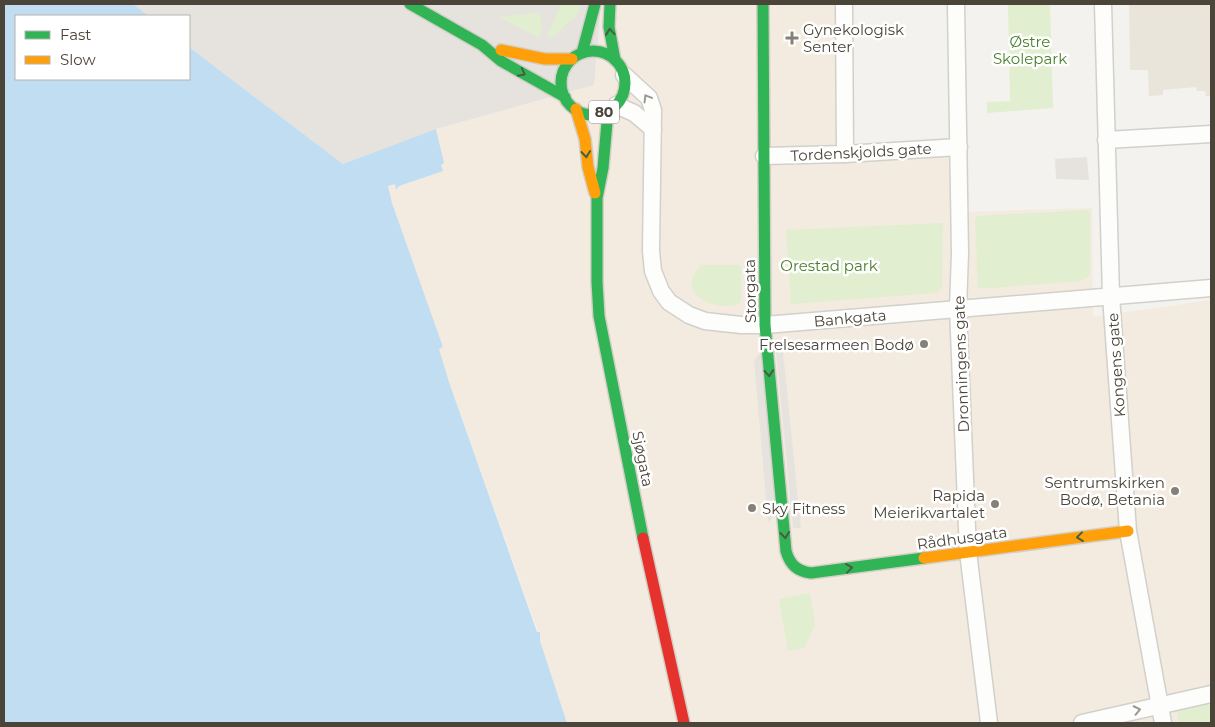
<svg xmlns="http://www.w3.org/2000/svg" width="1215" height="727" font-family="Montserrat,sans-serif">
<rect width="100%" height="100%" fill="#f4f2ee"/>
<path fill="#f3ebdf" d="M 601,4 L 839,4 L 841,162 L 951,156 L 960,212 L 1092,208 L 1093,317 L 1211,300 L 1211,723 L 567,723 L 540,641 L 540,633 L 538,632 L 449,382 L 438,349 L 443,347 L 392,203 L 388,185 L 395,183 L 396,189 L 399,186 L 442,171 L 441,164 L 444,163 L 436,129 L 594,85 Z"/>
<path fill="#e6e2de" d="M 133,4 L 601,4 L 594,85 L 436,129 L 343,164 L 189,47 L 189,16 L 149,16 Z"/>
<path fill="#eae5da" d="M 1129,4 L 1211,4 L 1211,96 L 1206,96 L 1205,91 L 1197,91 L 1196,87 L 1163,90 L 1163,95 L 1149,96 L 1148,70 L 1130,70 Z"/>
<g fill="#e1eecf">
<path d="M 561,4 L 581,4 L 577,16 L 566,24 L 558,34 L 548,39 L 549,32 Z"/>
<path d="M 1008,4 L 1050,4 L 1053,108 L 987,113 L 987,102 L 1010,101 Z"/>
<path d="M 539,12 L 542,28 L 539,38 L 499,17 Z"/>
<path d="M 1088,210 L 1090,212 L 1090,273 L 1088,277 L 1080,281 L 991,288 L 978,288 L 975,219 L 977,216 Z"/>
<path d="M 943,223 L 942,287 L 936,293 L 791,304 L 786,230 Z"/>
<path d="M 702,265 L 740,265 L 741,267 L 741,300 L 739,304 C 715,313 672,292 702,265 Z"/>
<path d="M 810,593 L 815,625 L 804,648 L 788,651 L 779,599 Z"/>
<path d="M 1211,698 L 1211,723 L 1179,723 L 1176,707 Z"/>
</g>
<g fill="#e6e3df">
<path d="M 480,4 L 544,4 L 545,12 L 500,16 Z"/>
<path d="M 1087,157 L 1089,180 L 1056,179 L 1055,159 Z"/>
<path d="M 767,346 L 782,509 L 768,522 L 754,360 Z"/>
<path d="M 776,351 L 783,351 L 801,528 L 793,528 Z"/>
</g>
<path fill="#c0ddf1" d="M 4,4 L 133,4 L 149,16 L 16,16 L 16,79 L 189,79 L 189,47 L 343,164 L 436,129 L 444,163 L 441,165 L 443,171 L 399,186 L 396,190 L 395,184 L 388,186 L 392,203 L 443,347 L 439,349 L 449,382 L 537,632 L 540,632 L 540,641 L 567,723 L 4,723 Z"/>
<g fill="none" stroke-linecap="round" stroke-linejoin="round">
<defs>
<g id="street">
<path d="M 844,4 L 845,154"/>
<path d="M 956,4 L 960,253 L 958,308 L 968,552 L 989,723"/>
<path d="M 1103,4 L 1111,296 L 1128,531 L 1163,723"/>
<path d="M 624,75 L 649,98 L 653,110 L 651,251 L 653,271 L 661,291 L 669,302 L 689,315 L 705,321 L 741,325 L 765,325 L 1211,288"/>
<path d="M 616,105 L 634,113 L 653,129"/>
<path d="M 1106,140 L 1211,134"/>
<path d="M 764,156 L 845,154 L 959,147"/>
<path d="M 1082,723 L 1211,694"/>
</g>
<g id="fast">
<path d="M 410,4 L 482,45 L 501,61 L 565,97"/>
<path d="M 610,4 L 609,27 L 615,60"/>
<path d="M 763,4 L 765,325 L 786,551 C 790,565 797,571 811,573 L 924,558"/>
<circle cx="593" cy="83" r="32"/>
<path d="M 582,53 L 595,4"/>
<path d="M 608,111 L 603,168 L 597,198 L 597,282 L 599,316 L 643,538"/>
</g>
<g id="slow">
<path d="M 501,50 L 545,59 L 572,59"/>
<path d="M 576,109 L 585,139 L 588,167 L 595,193"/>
<path d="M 924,558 L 1128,531"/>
</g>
<path id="jam" d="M 643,538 L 684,723"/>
</defs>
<use href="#street" stroke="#d2d0cb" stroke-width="19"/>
<use href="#fast" stroke="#d3cfc5" stroke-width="14"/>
<use href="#slow" stroke="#d3cfc5" stroke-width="14"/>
<use href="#jam" stroke="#d3cfc5" stroke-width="14"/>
<use href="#street" stroke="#fdfdfc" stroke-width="16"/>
<use href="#fast" stroke="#30b455" stroke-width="11"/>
<use href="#slow" stroke="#ff9f0a" stroke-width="11"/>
<use href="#jam" stroke="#e5322d" stroke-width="11"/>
</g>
<defs><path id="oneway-chevron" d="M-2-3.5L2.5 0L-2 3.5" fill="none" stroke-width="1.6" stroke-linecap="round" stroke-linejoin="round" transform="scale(1.25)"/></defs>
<g stroke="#446040">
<use href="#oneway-chevron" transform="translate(610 32) rotate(-95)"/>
<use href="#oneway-chevron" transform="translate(522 73) rotate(27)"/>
<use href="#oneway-chevron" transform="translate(586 154) rotate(84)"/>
<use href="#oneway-chevron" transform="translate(769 373) rotate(85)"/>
<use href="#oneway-chevron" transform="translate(785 535) rotate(84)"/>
<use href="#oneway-chevron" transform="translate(1080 537) rotate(173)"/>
<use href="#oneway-chevron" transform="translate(849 568) rotate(-7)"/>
</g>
<g stroke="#9b9791">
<use href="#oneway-chevron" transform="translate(647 98) rotate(-121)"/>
<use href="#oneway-chevron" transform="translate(1137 710) rotate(-12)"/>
</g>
<g fill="#868178" stroke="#fff" stroke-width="2">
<path d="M789.5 30.5h5v5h5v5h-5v5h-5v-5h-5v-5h5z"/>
<circle cx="924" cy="344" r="5"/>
<circle cx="1175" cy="491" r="5"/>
<circle cx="995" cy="504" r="5"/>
<circle cx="752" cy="508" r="5"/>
</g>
<g text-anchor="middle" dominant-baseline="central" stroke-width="5" stroke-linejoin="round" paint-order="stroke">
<rect fill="#fff" stroke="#817c74" stroke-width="1" x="589" y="100.5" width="30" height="23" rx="4"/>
<g font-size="14" font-weight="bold" fill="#4b4439">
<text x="604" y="112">80</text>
</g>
<g font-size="15" fill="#4b4439" stroke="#fff" text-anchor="end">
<text x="803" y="29" text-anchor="start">Gynekologisk<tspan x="803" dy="17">Senter</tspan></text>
<text x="914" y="344">Frelsesarmeen Bodø</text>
<text x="1165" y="482">Sentrumskirken<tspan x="1165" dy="17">Bodø, Betania</tspan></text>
<text x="985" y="495">Rapida<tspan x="985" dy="17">Meierikvartalet</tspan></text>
<text x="762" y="508" text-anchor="start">Sky Fitness</text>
</g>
<g font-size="15" fill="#4a7f2a" stroke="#fff">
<text x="1030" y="41">Østre<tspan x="1030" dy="17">Skolepark</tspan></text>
<text x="829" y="265">Orestad park</text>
</g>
<g font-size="15" fill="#4b4439" stroke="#fff">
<text transform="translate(861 152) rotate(-3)">Tordenskjolds gate</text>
<text transform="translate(750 291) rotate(-91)">Storgata</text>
<text transform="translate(850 318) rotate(-5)">Bankgata</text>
<text transform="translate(961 364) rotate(-92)">Dronningens gate</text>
<text transform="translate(1116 365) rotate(-94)">Kongens gate</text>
<text transform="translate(643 459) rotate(79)">Sjøgata</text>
<text transform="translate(962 538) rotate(-8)">Rådhusgata</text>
</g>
</g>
<rect width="1215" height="727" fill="none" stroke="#4b4439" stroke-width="10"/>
<rect x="15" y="15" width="175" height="65" fill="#ffffff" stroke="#b7b4b0"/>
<rect x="25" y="31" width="25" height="8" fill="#30b455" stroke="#b7b4b0"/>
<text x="60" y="40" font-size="15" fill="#4b4439">Fast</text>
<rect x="25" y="56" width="25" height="8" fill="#ff9f0a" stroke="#b7b4b0"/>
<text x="60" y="65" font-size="15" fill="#4b4439">Slow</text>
</svg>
